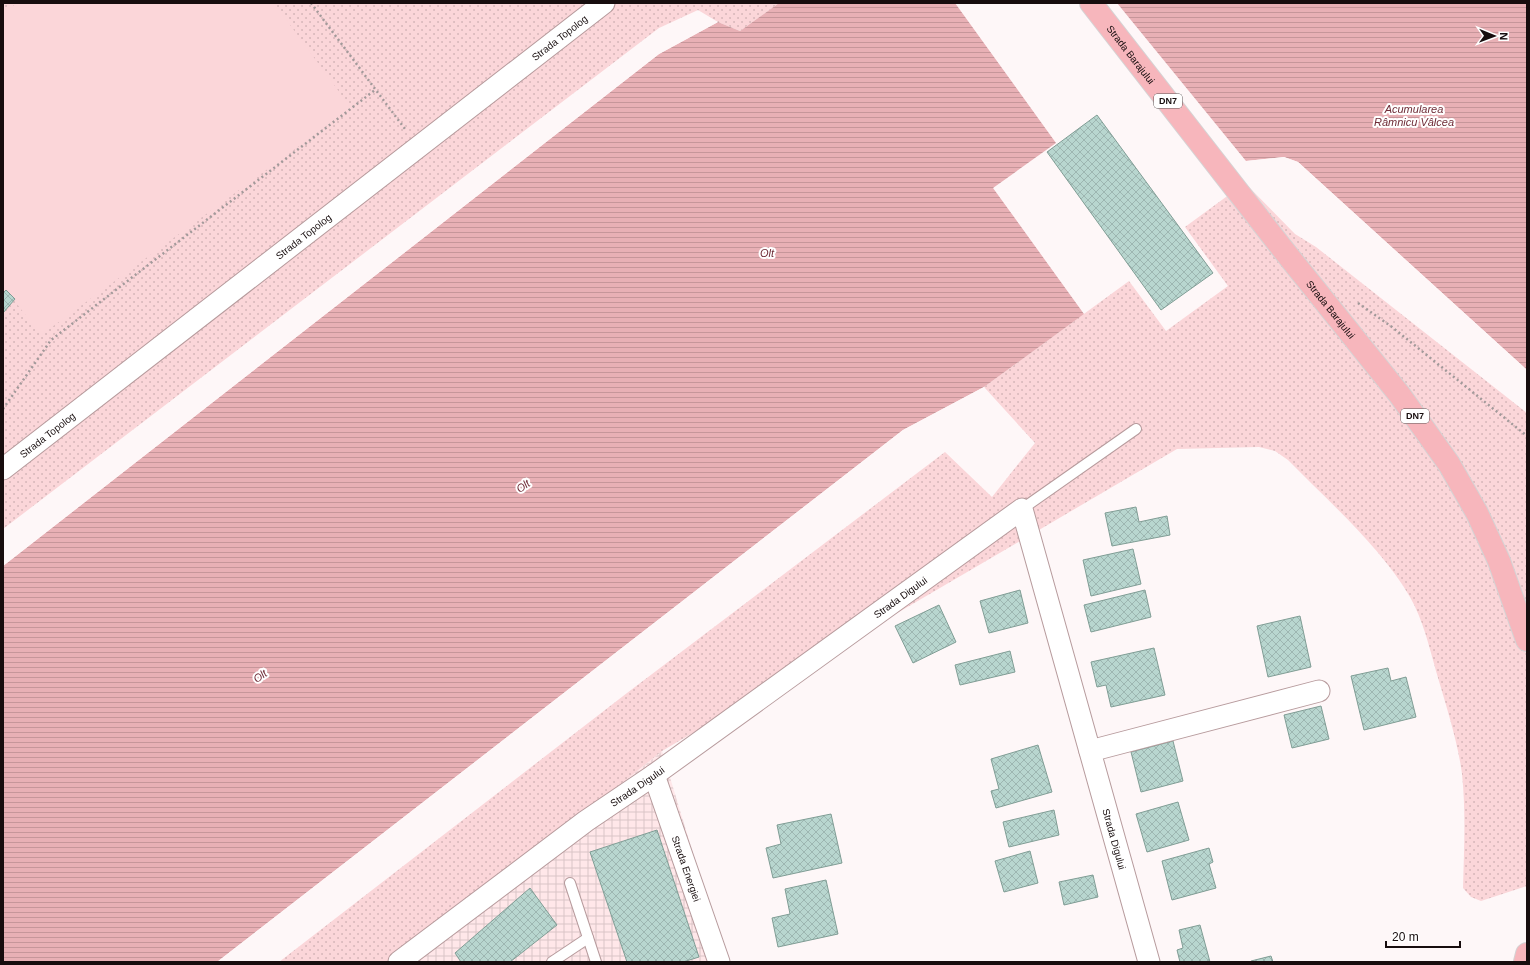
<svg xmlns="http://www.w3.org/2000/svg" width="1530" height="965" font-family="Arial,sans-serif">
<defs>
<pattern id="industrial-grid" width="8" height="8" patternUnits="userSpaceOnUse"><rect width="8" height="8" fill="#ffe7e9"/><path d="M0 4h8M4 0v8" fill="none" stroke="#dac5c7"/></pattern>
<pattern id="grass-dots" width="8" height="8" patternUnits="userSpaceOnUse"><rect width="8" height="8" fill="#fbd6d9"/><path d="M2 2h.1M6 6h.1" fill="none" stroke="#d6b6b9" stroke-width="1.8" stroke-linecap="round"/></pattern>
<pattern id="water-rules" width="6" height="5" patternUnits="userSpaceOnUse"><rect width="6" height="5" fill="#e8b0b5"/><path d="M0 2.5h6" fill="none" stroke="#c6969a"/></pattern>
<pattern id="building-cross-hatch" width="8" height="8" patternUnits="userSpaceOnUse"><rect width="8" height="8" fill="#b8d6cf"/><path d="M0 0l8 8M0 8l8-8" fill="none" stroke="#9db6b1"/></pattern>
</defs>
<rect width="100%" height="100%" fill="#fef7f8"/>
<path fill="url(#industrial-grid)" d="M 662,751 L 726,962 L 399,962 Z"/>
<g fill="url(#grass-dots)">
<path d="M 3,3 L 779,3 L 740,31 L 718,22 L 698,10 L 659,28 L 3,529 Z"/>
<path d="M 1245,183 L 1295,234 L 1316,247 L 1527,413 L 1527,886 L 1481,901 L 1471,897 L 1463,888 C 1464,850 1466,812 1462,774 C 1458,742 1445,702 1436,671 C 1429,646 1423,620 1410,597 C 1381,547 1328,501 1288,460 L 1275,451 L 1259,447 L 1177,449 L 662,751 L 399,962 L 279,962 L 627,693 L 945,452 L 992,497 L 1035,443 L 984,387 L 1129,281 L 1166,331 L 1228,286 L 1185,227 Z"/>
</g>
<path fill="#fbd6d9" d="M 17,3 L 274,3 L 351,108 L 41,335 L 3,286 L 3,13 Z"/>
<g fill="url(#water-rules)">
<path d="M 779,3 L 955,3 L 1056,143 L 993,188 L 1084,314 L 984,387 L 903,430 L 217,962 L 3,962 L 3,566 L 659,54 L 718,22 L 740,31 Z"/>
<path d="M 1117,3 L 1527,3 L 1527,370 L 1298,162 L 1284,157 L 1246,161 Z"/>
</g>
<g fill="#fef7f8">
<path d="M 716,21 L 718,22 L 659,54 L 3,566 L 3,563 L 658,52 Z"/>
<path d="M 1284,157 L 1298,162 L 1527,370 L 1527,372 L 1297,164 L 1284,159 L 1247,163 L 1246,161 Z"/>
<path d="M 984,387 L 985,388 L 904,431 L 220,962 L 217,962 L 903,430 Z"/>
</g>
<g fill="url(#building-cross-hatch)" stroke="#809d95">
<path d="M 1097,115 L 1213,273 L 1161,310 L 1047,152 Z"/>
<path d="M 6,290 L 15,299 L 3,313 L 3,293 Z"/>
<path d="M 1136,507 L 1139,522 L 1167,516 L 1170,535 L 1112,546 L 1105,513 Z"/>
<path d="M 1133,549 L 1141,584 L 1091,596 L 1083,560 Z"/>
<path d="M 1020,590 L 1028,623 L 989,633 L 980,601 Z"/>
<path d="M 1145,590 L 1151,617 L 1091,632 L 1084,605 Z"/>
<path d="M 939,605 L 956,642 L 913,663 L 895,626 Z"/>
<path d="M 1300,616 L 1311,667 L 1268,677 L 1257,626 Z"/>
<path d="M 1154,648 L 1165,695 L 1111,707 L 1106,685 L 1097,687 L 1091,662 Z"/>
<path d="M 1010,651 L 1015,672 L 960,685 L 955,665 Z"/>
<path d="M 1388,668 L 1391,681 L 1406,677 L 1416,717 L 1364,730 L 1351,676 Z"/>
<path d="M 1321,706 L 1329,739 L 1292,748 L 1284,715 Z"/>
<path d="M 1173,741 L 1183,781 L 1141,792 L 1131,752 Z"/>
<path d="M 1038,745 L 1052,792 L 996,808 L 991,791 L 999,789 L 991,759 Z"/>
<path d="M 1178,802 L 1189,840 L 1147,852 L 1136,814 Z"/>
<path d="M 1054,810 L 1059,835 L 1009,847 L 1003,822 Z"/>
<path d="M 831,814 L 842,863 L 773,878 L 766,848 L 781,844 L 777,825 Z"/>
<path d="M 657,830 L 699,957 L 683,962 L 627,962 L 590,852 Z"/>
<path d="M 1209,848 L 1213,862 L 1209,864 L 1216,888 L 1172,900 L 1162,861 Z"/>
<path d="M 1030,851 L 1038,883 L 1004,892 L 995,861 Z"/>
<path d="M 1093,875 L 1098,897 L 1064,905 L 1059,882 Z"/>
<path d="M 826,880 L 838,934 L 778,947 L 772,918 L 790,914 L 785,889 Z"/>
<path d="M 530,888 L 557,925 L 510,962 L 461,962 L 455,953 Z"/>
<path d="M 1200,925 L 1210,962 L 1180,962 L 1177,950 L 1183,948 L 1179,930 Z"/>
<path d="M 1271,956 L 1273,962 L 1251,962 L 1251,961 Z"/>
</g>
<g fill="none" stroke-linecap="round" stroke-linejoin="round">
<defs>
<g id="lane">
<path d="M 1022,509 L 1136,429"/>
<path d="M 570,883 L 596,962"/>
<path d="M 552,962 L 588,938"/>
</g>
<g id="street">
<path id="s1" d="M 3,469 L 604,3"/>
<path d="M 1090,751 L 1319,691"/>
<path id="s2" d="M 654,775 L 719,962"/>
<path id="s3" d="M 399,962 L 586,821 L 654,775 L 1022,509 L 1149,962"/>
</g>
<g id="highway">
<path id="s4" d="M 1091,3 L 1281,247 L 1399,394 L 1449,464 L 1477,513 L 1499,561 L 1527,640"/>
<path d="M 1525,962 L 1527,954"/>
</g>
</defs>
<use href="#lane" stroke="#b79b9d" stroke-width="12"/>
<use href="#street" stroke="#b79b9d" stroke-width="23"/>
<use href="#highway" stroke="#d5d3d4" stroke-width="24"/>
<g stroke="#a2999a" stroke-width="2.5" stroke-dasharray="2 3" stroke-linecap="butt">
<path d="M 311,3 L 405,129"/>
<path d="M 1358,303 L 1392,327 L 1527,436"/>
<path d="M 3,409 L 51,340 L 375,90"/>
</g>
<use href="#lane" stroke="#fff" stroke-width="10"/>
<use href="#street" stroke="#fff" stroke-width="21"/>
<use href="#highway" stroke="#f7b6bc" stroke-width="22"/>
</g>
<g text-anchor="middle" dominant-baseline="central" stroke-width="4" stroke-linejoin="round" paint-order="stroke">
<g fill="#fff" stroke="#5d5656" stroke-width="1">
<rect x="1154" y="94" width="28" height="14" rx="3"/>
<rect x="1401" y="409" width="28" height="14" rx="3"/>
</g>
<g font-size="9" font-weight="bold" fill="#170d0e">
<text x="1168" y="101">DN7</text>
<text x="1415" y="416">DN7</text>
</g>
<g font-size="10" fill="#170d0e" stroke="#fff">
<text stroke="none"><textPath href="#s1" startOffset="704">Strada Topolog</textPath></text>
<text stroke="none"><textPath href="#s4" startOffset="65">Strada Barajului</textPath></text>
<text stroke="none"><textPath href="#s1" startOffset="380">Strada Topolog</textPath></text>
<text stroke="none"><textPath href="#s4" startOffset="389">Strada Barajului</textPath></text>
<text stroke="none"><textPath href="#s1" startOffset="56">Strada Topolog</textPath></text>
<text stroke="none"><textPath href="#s3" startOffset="620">Strada Digului</textPath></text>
<text stroke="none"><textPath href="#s3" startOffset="296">Strada Digului</textPath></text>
<text stroke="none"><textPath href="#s3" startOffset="1113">Strada Digului</textPath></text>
<text stroke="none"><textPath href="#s2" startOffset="99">Strada Energiei</textPath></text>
</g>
<g font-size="11" font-style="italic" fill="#6f2c37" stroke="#fff">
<text x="1414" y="109">Acumularea<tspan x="1414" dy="13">Râmnicu Vâlcea</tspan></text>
<text x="767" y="253">Olt</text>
<text transform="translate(523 486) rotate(-36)">Olt</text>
<text transform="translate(260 676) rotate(-36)">Olt</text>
</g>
</g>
<rect width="1530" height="965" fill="none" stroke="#170d0e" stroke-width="8"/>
<g transform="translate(1494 36) rotate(91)" stroke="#ffffff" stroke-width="3" paint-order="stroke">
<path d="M0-3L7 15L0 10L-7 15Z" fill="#170d0e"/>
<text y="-6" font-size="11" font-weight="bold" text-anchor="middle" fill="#170d0e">N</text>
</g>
<path d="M1386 941v6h74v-6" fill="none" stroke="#170d0e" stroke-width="2"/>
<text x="1392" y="941" font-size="12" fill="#170d0e" stroke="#ffffff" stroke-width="3" paint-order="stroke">20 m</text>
</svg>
